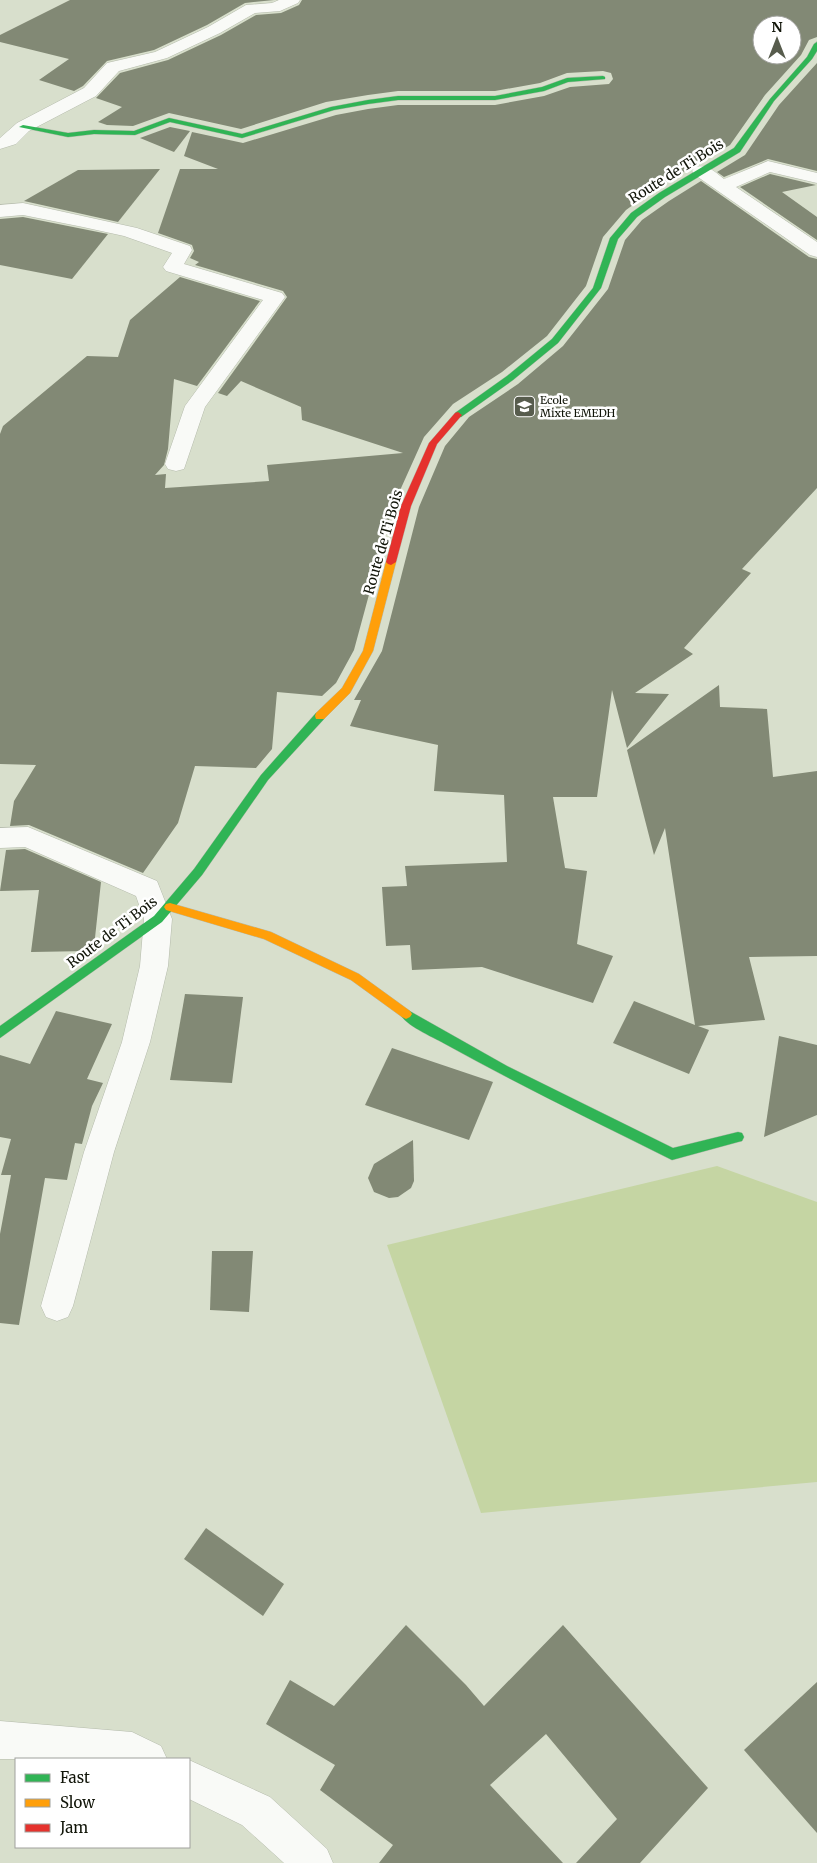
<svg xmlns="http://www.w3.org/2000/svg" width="817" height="1863" font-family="Merriweather,serif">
<rect width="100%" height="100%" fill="#d8dfcc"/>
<path fill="#c5d5a3" d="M 717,1166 L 817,1202 L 817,1482 L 481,1513 L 387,1245 Z"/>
<g fill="#828975" fill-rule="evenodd">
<path d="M 70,0 L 274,0 L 245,3 L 207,25 L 154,50 L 107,61 L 83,86 L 74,91 L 39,80 L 69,59 L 0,42 L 0,35 Z"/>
<path d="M 302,0 L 817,0 L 817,37 L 809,40 L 801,55 L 765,95 L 730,145 L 655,189 L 626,210 L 603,237 L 586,286 L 547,336 L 502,372 L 453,404 L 424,437 L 393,506 L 354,650 L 336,683 L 322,696 L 277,692 L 272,749 L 256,768 L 195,766 L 178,823 L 143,873 L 29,825 L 10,826 L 14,801 L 36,765 L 0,764 L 0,434 L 3,426 L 87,356 L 118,357 L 130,320 L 180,277 L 260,301 L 197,386 L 174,379 L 168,449 L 164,465 L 155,475 L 166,474 L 165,488 L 269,481 L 267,465 L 403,453 L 302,420 L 301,407 L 241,381 L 227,396 L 218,393 L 287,297 L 283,291 L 195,265 L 199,262 L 190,258 L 194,251 L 192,245 L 158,233 L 180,169 L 218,169 L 184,156 L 192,132 L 243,143 L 336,115 L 368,109 L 398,105 L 495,105 L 544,96 L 570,87 L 609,84 L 613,79 L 611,73 L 603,71 L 567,73 L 540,83 L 495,91 L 398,91 L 368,95 L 326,102 L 241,129 L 169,113 L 133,126 L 107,125 L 98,122 L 122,107 L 96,98 L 120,73 L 168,60 L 221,35 L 256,15 L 281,13 L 299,5 ZM 762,25 L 792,25 L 792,55 L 762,55 Z"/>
<path d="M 817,63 L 817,171 L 768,159 L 724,177 L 717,172 L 745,155 L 779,105 Z"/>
<path d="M 170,127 L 190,131 L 174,152 L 140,138 Z"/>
<path d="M 160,169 L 118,222 L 24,201 L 78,170 Z"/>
<path d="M 770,174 L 816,185 L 782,192 L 817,217 L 817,240 L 740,187 Z"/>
<path d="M 701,181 L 809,257 L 817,259 L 817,488 L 742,569 L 751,573 L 684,648 L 693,654 L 635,693 L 669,694 L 627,748 L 612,690 L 597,797 L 553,797 L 565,868 L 587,871 L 577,944 L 613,956 L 593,1003 L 482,967 L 412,970 L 410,945 L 386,946 L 382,887 L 407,886 L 405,866 L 507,862 L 504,795 L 434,791 L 438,745 L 350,726 L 361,700 L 354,700 L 382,651 L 419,507 L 445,446 L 469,417 L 518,384 L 563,346 L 608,289 L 625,240 L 642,220 L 669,201 Z"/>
<path d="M 23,217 L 108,234 L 72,279 L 0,265 L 0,219 Z"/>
<path d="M 719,685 L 720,707 L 767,709 L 773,777 L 817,771 L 817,956 L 749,957 L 765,1020 L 698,1026 L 709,1030 L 689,1074 L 613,1043 L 634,1001 L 695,1025 L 665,828 L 654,855 L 627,750 Z"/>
<path d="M 25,849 L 101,882 L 94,947 L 89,951 L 31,952 L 39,890 L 0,891 L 6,850 Z"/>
<path d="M 185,994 L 243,997 L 232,1083 L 170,1080 Z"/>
<path d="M 56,1011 L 112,1024 L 87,1079 L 103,1083 L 92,1106 L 82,1144 L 75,1143 L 67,1180 L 45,1178 L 19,1325 L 0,1323 L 0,1234 L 11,1175 L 1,1175 L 11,1139 L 0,1137 L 0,1055 L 30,1064 Z"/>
<path d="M 779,1036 L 817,1045 L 817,1115 L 764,1137 Z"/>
<path d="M 392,1048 L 493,1082 L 469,1140 L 365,1105 Z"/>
<path d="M 413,1140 L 414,1181 L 411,1188 L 398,1197 L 389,1198 L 374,1192 L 368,1178 L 374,1164 Z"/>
<path d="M 212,1251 L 253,1251 L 249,1312 L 210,1310 Z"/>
<path d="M 206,1528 L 284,1584 L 263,1616 L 184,1559 Z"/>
<path d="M 406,1625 L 466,1685 L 484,1706 L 563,1625 L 708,1788 L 640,1863 L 576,1863 L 617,1819 L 546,1734 L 490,1785 L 563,1863 L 379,1863 L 393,1845 L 320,1790 L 335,1765 L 266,1724 L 290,1680 L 334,1706 Z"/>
<path d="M 817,1682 L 817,1833 L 744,1750 Z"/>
</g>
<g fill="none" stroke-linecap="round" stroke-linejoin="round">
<defs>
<g id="street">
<path d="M 279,0 L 300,0 L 298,3 L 280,11 L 255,13 L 220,33 L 167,58 L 119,71 L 96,96 L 29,131 L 16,144 L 0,149 L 0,138 L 17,123 L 84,88 L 107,63 L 155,52 L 208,27 L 246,5 L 272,3 Z"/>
<path d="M 768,161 L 817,173 L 817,183 L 770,172 L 736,187 L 817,242 L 817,257 L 810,255 L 695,175 L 692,171 L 695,167 C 707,164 715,172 724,179 Z"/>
<path d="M 23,203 L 137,228 L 190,246 L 192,250 L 184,264 L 282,293 L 285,297 L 205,407 L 184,469 L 176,471 L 168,469 L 165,464 L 185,406 L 263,300 L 166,271 L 163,267 L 172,253 L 124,236 L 83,227 L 23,215 L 0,217 L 0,205 Z"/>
<path d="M 28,827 L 157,881 L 172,919 L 168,966 L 150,1042 L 114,1152 L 73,1306 L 68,1317 L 57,1321 L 46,1317 L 41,1306 L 84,1152 L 122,1042 L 140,966 L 144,919 L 136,896 L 25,847 L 0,848 L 0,828 Z"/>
<path d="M 0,1721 L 132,1732 L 161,1746 L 167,1759 L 0,1759 Z"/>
<path d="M 189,1760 L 270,1797 L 327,1849 L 333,1863 L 284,1863 L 242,1825 L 189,1799 Z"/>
</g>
<g id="fast">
<path d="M 817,42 L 817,51 L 812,59 L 774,101 L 740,152 L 665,197 L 637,217 L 618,239 L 601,288 L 558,343 L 513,380 L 461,417 L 455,417 L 455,413 L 507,376 L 552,339 L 593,288 L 610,238 L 631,213 L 659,193 L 734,148 L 770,99 L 807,57 L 814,44 Z"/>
<path d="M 603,76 L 605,77 L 605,79 L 568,82 L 544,91 L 495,100 L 398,100 L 368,104 L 334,110 L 242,138 L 170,122 L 135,135 L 94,134 L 68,137 L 19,127 L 23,125 L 68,133 L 94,130 L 134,131 L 169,118 L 242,134 L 331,107 L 368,100 L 398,96 L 495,96 L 542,87 L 567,78 Z"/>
<path d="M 320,712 L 325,716 L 324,719 L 268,780 L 202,875 L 162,922 L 0,1038 L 0,1026 L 154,916 L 194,869 L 261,775 L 316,713 Z"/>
<path d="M 406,1009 L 507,1066 L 673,1148 L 738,1132 L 742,1133 L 744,1137 L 742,1141 L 738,1142 L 672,1160 L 668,1158 C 594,1121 519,1085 447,1045 C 435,1038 406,1026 400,1014 L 402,1011 Z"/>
</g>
<g id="slow">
<path d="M 391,559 L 396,562 L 373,651 L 350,693 L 324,719 L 316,719 L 315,716 L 316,713 L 342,688 L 363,651 L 386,562 Z"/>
<path d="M 170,903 L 271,932 L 359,974 L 410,1011 L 412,1014 L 410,1017 L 406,1019 L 402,1017 L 351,980 L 264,939 L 166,910 L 164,907 L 166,904 Z"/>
</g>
<path id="jam" d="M 458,412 L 462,415 L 437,444 L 411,506 L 396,562 L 391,565 L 388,564 L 386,562 L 401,506 L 429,443 L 455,413 Z"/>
</defs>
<use href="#street" stroke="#b5bbac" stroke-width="1"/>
<use href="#fast" stroke="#b5bbac" stroke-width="1"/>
<use href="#slow" stroke="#b5bbac" stroke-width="1"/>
<use href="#jam" stroke="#b5bbac" stroke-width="1"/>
<use href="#street" fill="#f9faf7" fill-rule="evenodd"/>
<use href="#fast" fill="#30b455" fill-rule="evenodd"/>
<use href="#slow" fill="#ff9f0a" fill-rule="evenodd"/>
<use href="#jam" fill="#e5322d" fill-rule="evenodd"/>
</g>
<defs>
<symbol id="school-square" viewBox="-11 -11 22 22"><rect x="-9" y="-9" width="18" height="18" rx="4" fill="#575c4d" stroke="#fff"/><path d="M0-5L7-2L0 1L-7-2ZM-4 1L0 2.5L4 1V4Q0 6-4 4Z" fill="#fff"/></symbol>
</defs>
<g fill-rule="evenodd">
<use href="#school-square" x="512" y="394" width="25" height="25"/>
</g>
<g text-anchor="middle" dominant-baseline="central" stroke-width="5" stroke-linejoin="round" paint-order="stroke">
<g font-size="11" fill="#111509" stroke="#fff" text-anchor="start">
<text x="540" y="400">Ecole<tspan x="540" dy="13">Mixte EMEDH</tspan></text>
</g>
<g font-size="14" fill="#111509" stroke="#fff">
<text transform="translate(676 171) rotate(-32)">Route de Ti Bois</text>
<text transform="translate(383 542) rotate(-74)">Route de Ti Bois</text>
<text transform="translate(112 932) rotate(-37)">Route de Ti Bois</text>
</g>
</g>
<rect x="15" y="1758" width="175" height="90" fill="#ffffff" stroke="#a0a19d"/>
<rect x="25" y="1774" width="25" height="8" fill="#30b455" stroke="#a0a19d"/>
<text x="60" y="1783" font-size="15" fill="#111509">Fast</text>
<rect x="25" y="1799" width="25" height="8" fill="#ff9f0a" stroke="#a0a19d"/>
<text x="60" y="1808" font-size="15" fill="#111509">Slow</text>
<rect x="25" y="1824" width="25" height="8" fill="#e5322d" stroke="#a0a19d"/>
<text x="60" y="1833" font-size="15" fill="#111509">Jam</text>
<g transform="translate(777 40)"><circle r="24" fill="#ffffff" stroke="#a0a19d"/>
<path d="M0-4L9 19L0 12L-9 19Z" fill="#575c4d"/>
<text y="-8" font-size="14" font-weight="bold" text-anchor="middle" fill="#111509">N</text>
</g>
</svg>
